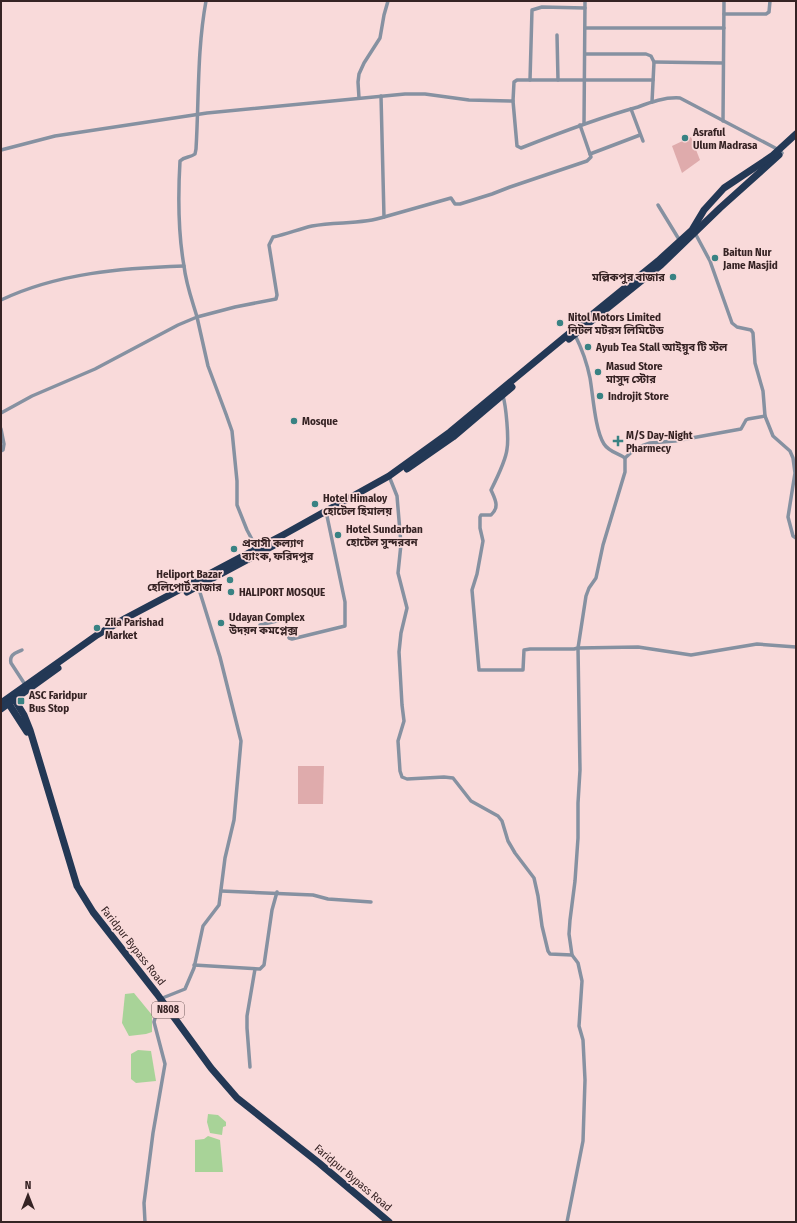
<svg xmlns="http://www.w3.org/2000/svg" width="797" height="1223" font-family="'Fira Sans Condensed','Noto Sans Bengali',sans-serif">
<rect width="100%" height="100%" fill="#f9dada"/>
<g fill="#dfabac">
<path d="M 691,137 L 700,160 L 682,173 L 672,146 Z"/>
<path d="M 298,766 L 324,766 L 323,804 L 298,804 Z"/>
</g>
<g fill="#a8d398">
<path d="M 134,993 L 152,1015 L 152,1032 L 146,1034 L 129,1036 L 122,1023 L 125,994 Z"/>
<path d="M 138,1050 L 151,1051 L 156,1081 L 136,1083 L 131,1079 L 131,1054 Z"/>
<path d="M 208,1114 L 218,1115 L 226,1122 L 226,1126 L 223,1127 L 222,1135 L 210,1133 L 207,1122 Z"/>
<path d="M 208,1136 L 220,1140 L 223,1172 L 195,1172 L 195,1140 L 204,1139 Z"/>
</g>
<g fill="none" stroke-linecap="round" stroke-linejoin="round">
<g stroke="#8691a1" stroke-width="3.5">
<path d="M 724,14 L 766,14 L 769,12 L 770,1"/>
<path d="M 585,28 L 724,28"/>
<path d="M 557,35 L 558,80"/>
<path d="M 586,54 L 646,54 L 651,56 L 654,62 L 652,102"/>
<path d="M 654,62 L 723,63"/>
<path d="M 530,80 L 532,10 L 542,7 L 585,8"/>
<path d="M 359,98 L 358,82 L 359,74 L 364,63 L 380,38 L 384,15 L 388,1"/>
<path d="M 513,101 L 514,82 L 517,80 L 653,80"/>
<path d="M 631,109 L 643,141"/>
<path d="M 723,121 L 724,1"/>
<path d="M 584,124 L 585,1"/>
<path d="M 1,150 L 55,136 L 207,113 L 405,94 L 425,94 L 469,100 L 513,101 L 517,146 L 521,148 C 559,133 598,118 638,107 C 651,102 665,97 680,98 L 779,150 L 782,153"/>
<path d="M 590,154 L 640,135"/>
<path d="M 658,205 L 680,241"/>
<path d="M 384,217 L 451,198 L 455,204 L 460,204 L 492,194 L 510,187 L 587,161 L 591,157 L 580,125"/>
<path d="M 695,233 L 710,261 L 732,323 L 737,327 L 751,330 L 753,333 L 755,363 L 763,391 L 765,416 L 773,436 L 790,451 L 793,458 L 795,473 L 788,517 L 793,536 L 796,538"/>
<path d="M 1,300 C 58,273 122,268 184,266"/>
<path d="M 503,396 C 506,406 509,438 507,449 C 506,460 496,480 491,490 C 495,499 500,507 491,515 L 481,515 L 480,517 L 480,528 L 483,541 L 477,574 L 472,590 L 479,670 L 523,670 L 524,650 L 530,649 L 574,649 L 578,648 L 638,647 L 691,655 L 757,644 L 796,647"/>
<path d="M 1,413 L 32,396 L 95,369 L 178,325 L 197,317 C 192,300 186,284 184,266 C 178,232 178,195 180,161 C 185,156 190,158 195,154 L 196,149 C 199,100 197,50 206,1"/>
<path d="M 1,429 L 4,444 L 3,450 L 1,451"/>
<path d="M 625,458 L 636,448 L 650,443 L 675,441 L 741,429 L 746,420 L 748,419 L 765,416"/>
<path d="M 389,476 L 397,496 L 401,544 L 398,573 L 407,608 L 401,633 L 399,652 L 402,705 L 404,721 L 398,741 L 400,771 L 402,777 L 407,779 L 444,777 L 453,778 L 471,801 L 498,816 L 502,821 L 508,841 L 515,853 L 534,878 L 538,896 L 542,926 L 548,951 L 550,954 L 572,955"/>
<path d="M 257,549 L 247,530 L 237,505 L 237,481 L 232,431 L 226,414 L 208,366 L 197,317 L 235,307 L 276,299 L 277,295 L 269,245 L 273,237 C 287,234 299,229 312,226 C 336,221 361,225 384,217 L 381,96"/>
<path d="M 260,625 L 285,619 L 289,638 L 292,639 L 345,626 L 345,602 L 327,516"/>
<path d="M 22,650 C 16,653 9,654 11,663 L 26,686"/>
<path d="M 221,891 L 313,895 L 328,899 L 371,902"/>
<path d="M 194,965 L 260,969 L 264,965 L 272,910 L 277,892"/>
<path d="M 250,1067 L 247,1028 L 247,1016 L 255,969"/>
<path d="M 145,1222 L 144,1203 L 153,1133 L 165,1064 L 154,1022 L 160,999 L 185,989 L 194,968 L 203,926 L 219,905 L 225,858 L 234,820 L 241,741 L 220,657 L 198,586"/>
<path d="M 567,1222 L 583,1141 L 585,1080 L 583,1040 L 579,1026 L 582,981 L 578,963 L 572,955 L 569,934 L 570,920 L 575,881 L 578,838 L 578,803 L 580,770 L 578,648 L 586,596 L 589,588 L 596,578 L 603,545 L 625,472 L 625,458 C 618,453 609,452 604,444 C 595,430 593,395 590,378 C 587,363 582,349 575,335"/>
</g>
<g stroke="#233855" stroke-width="7">
<path d="M 569,339 L 661,265 L 720,208 L 779,155"/>
<path d="M 407,469 L 453,437 L 512,387"/>
<path d="M 187,592 L 280,542"/>
<path d="M 13,697 L 24,715 L 30,730 L 77,886 L 93,912 L 157,994 L 211,1068 L 237,1098 L 319,1163 L 389,1222"/>
<path d="M 7,701 L 27,732"/>
<path d="M 1,703 L 97,635 L 126,618 L 283,535 L 389,476 L 450,432 L 583,322 L 658,261 L 692,230 L 704,210 L 724,188 L 772,156 L 796,134"/>
<path d="M 1,709 L 58,668"/>
</g>
</g>
<g fill="#398283" stroke="#f9dada" stroke-width="1.5">
<circle cx="685" cy="138" r="4"/>
<circle cx="715" cy="258" r="4"/>
<circle cx="673" cy="277" r="4"/>
<circle cx="560" cy="323" r="4"/>
<circle cx="588" cy="347" r="4"/>
<circle cx="598" cy="372" r="4"/>
<circle cx="600" cy="396" r="4"/>
<circle cx="294" cy="421" r="4"/>
<path d="M616 435h4v4h4v4h-4v4h-4v-4h-4v-4h4z"/>
<circle cx="315" cy="504" r="4"/>
<circle cx="338" cy="535" r="4"/>
<circle cx="234" cy="549" r="4"/>
<circle cx="230" cy="580" r="4"/>
<circle cx="231" cy="592" r="4"/>
<circle cx="221" cy="623" r="4"/>
<circle cx="97" cy="628" r="4"/>
<rect x="17" y="697" width="8" height="8" rx="2"/>
</g>
<g text-anchor="middle" dominant-baseline="central" stroke-width="3.5" stroke-linejoin="round" paint-order="stroke">
<rect fill="#f9dada" stroke="#705a5b" stroke-width="1" x="152" y="1002" width="32" height="16" rx="3"/>
<g font-size="10" font-weight="bold" fill="#362324">
<text x="168" y="1010">N808</text>
</g>
<g font-size="11" font-weight="bold" fill="#362324" stroke="#f9dada" text-anchor="start">
<text x="693" y="132">Asraful<tspan x="693" dy="13">Ulum Madrasa</tspan></text>
<text x="723" y="252">Baitun Nur<tspan x="723" dy="13">Jame Masjid</tspan></text>
<text x="665" y="277" text-anchor="end">মল্লিকপুর বাজার</text>
<text x="568" y="317">Nitol Motors Limited<tspan x="568" dy="13">নিটল মটরস লিমিটেড</tspan></text>
<text x="596" y="347">Ayub Tea Stall আইয়ুব টি স্টল</text>
<text x="606" y="366">Masud Store<tspan x="606" dy="13">মাসুদ স্টোর</tspan></text>
<text x="608" y="396">Indrojit Store</text>
<text x="302" y="421">Mosque</text>
<text x="626" y="435">M/S Day-Night<tspan x="626" dy="13">Pharmecy</tspan></text>
<text x="323" y="498">Hotel Himaloy<tspan x="323" dy="13">হোটেল হিমালয়</tspan></text>
<text x="346" y="529">Hotel Sundarban<tspan x="346" dy="13">হোটেল সুন্দরবন</tspan></text>
<text x="242" y="543">প্রবাসী কল্যাণ<tspan x="242" dy="13">ব্যাংক, ফরিদপুর</tspan></text>
<text x="222" y="574" text-anchor="end">Heliport Bazar<tspan x="222" dy="13">হেলিপোর্ট বাজার</tspan></text>
<text x="239" y="592">HALIPORT MOSQUE</text>
<text x="229" y="617">Udayan Complex<tspan x="229" dy="13">উদয়ন কমপ্লেক্স</tspan></text>
<text x="105" y="622">Zila Parishad<tspan x="105" dy="13">Market</tspan></text>
<text x="29" y="695">ASC Faridpur<tspan x="29" dy="13">Bus Stop</tspan></text>
</g>
<g font-size="11" fill="#362324" stroke="#f9dada">
<text transform="translate(133 946) rotate(52)">Faridpur Bypass Road</text>
<text transform="translate(353 1178) rotate(40)">Faridpur Bypass Road</text>
</g>
</g>
<rect width="797" height="1223" fill="none" stroke="#362324" stroke-width="4"/>
<g transform="translate(28 1195)" stroke="#f9dada" stroke-width="3" paint-order="stroke">
<path d="M0-3L7 15L0 10L-7 15Z" fill="#362324"/>
<text y="-6" font-size="11" font-weight="bold" text-anchor="middle" fill="#362324">N</text>
</g>
</svg>
